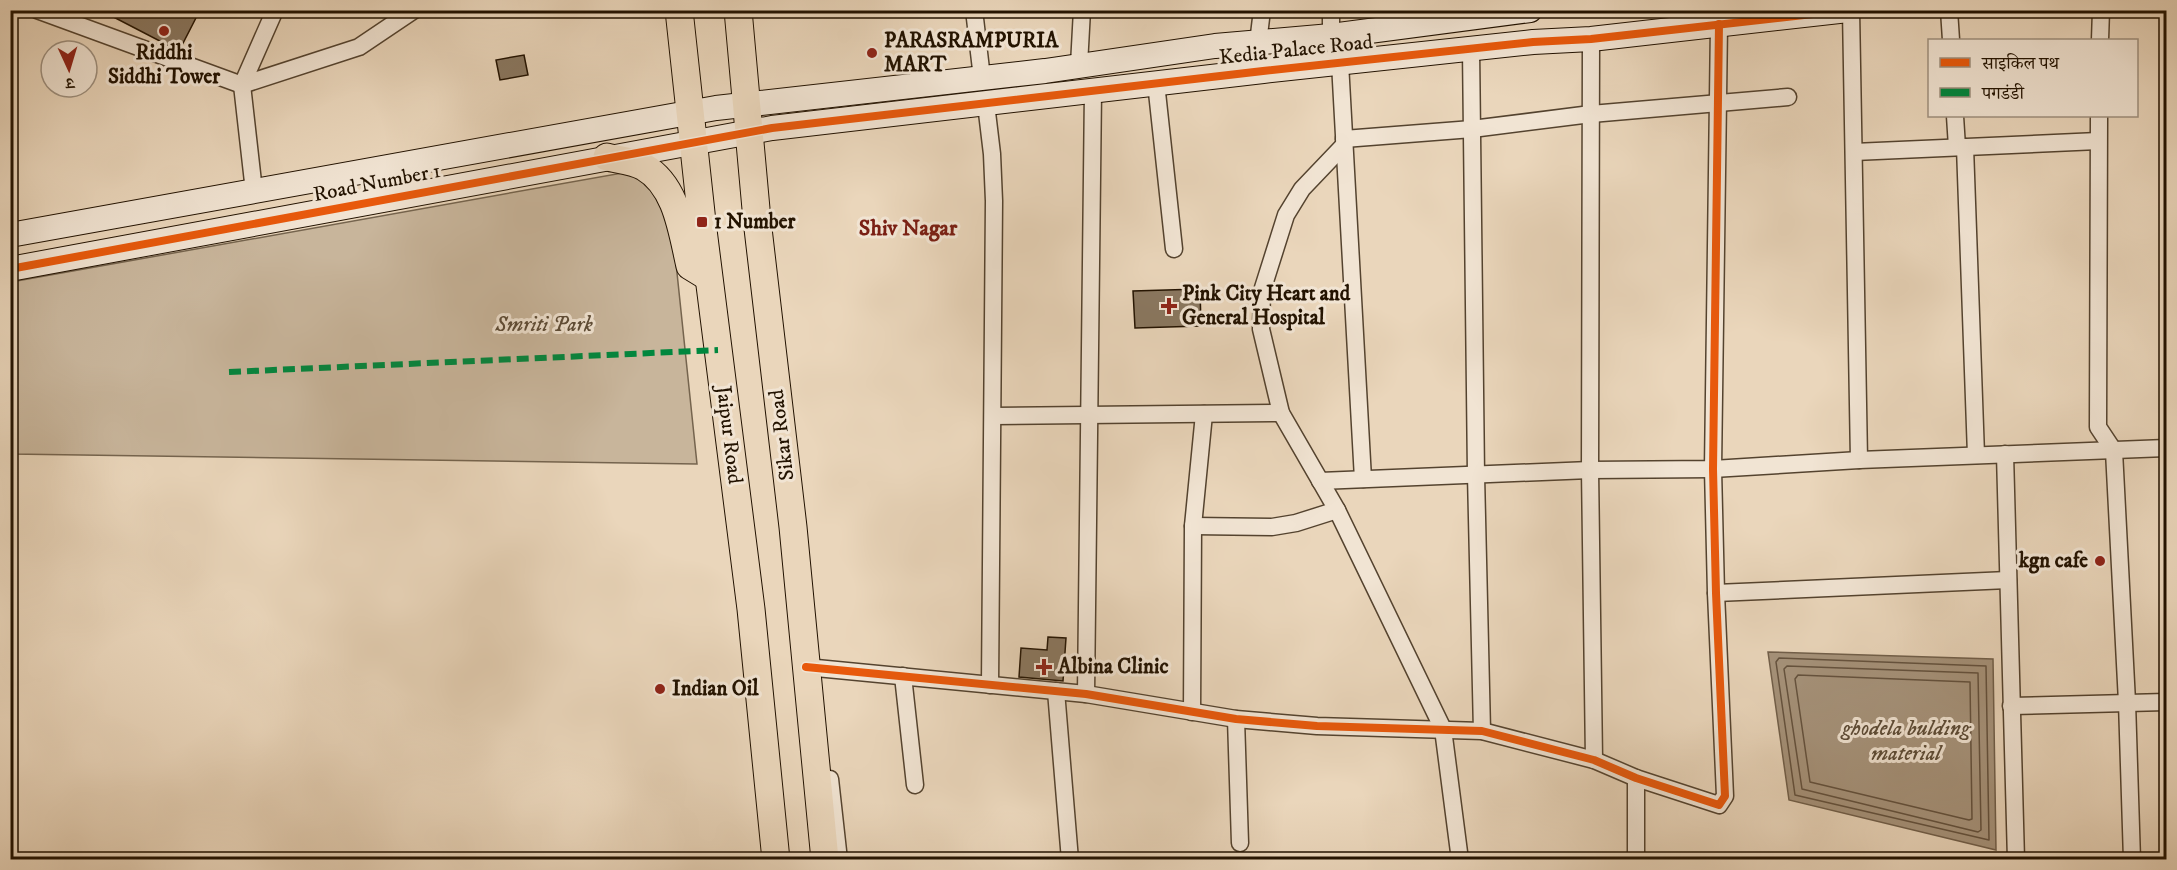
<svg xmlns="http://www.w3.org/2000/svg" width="2177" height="870" font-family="'IM FELL DW Pica','Noto Serif Devanagari',serif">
<rect width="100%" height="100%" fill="#ead6bb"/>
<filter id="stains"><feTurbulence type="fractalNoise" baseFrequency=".00333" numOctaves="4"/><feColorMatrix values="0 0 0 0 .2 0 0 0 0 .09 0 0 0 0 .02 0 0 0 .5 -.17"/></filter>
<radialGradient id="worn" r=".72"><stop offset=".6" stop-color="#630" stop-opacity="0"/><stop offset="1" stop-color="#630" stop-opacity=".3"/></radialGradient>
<path fill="#c8b59b" stroke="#75644e" stroke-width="1.5" d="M 639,170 L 672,225 L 697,464 L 11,454 L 11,282 Z"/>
<path fill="#a6937b" stroke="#715f4a" stroke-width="1.5" d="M 1768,652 L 1993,659 L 1996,850 L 1789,800 Z"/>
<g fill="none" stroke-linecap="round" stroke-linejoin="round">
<g stroke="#64523e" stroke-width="1.5">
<path d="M 1779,658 L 1986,666 L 1989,840 L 1795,795 L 1776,662 Z"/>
<path d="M 1787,666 L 1978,673 L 1981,830 L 1978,832 L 1802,789 L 1784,669 Z"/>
<path d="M 1798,675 L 1970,682 L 1972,819 L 1969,820 L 1810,782 L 1795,679 Z"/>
</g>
</g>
<g fill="#8a7861" stroke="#221200" stroke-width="1.5">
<path d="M 100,10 L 200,10 L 179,51 Z"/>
<path d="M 524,55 L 528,75 L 500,80 L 496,60 Z"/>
<path d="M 1200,289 L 1201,326 L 1135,328 L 1133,291 Z"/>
<path d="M 1048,637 L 1066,638 L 1063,681 L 1019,677 L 1021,648 L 1047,650 Z"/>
</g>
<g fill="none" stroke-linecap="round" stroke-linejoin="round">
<defs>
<g id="street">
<path d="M 37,10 L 242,85 L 359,47 L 414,10"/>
<path d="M 974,10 L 982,78"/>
<path d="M 1331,10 L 1331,36 L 1340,63 L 1363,479"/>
<path d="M 1851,10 L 1859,460"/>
<path d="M 1949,10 L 1951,40"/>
<path d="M 1591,39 L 1590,470 L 1594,760"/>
<path d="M 2100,40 L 2101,10"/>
<path d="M 1258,43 L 1262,10"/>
<path d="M 1471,49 L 1476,475 L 1482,731"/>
<path d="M 1079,65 L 1082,10"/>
<path d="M 1156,83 L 1174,249"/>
<path d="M 986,104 L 992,154 L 994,201 L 990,685"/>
<path d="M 1955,116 L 1957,147"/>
<path d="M 2099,116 L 2098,427 L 2114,451 L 2127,702 L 2132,860"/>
<path d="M 1344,139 L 1472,129 L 1591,114 L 1788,97"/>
<path d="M 1344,145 L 1302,189 L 1286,215 L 1262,291 L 1261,329 L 1281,413 L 1337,510 L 1443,729 L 1460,860"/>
<path d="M 1965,147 L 1976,455"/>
<path d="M 1854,152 L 2098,141"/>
<path d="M 254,191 L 242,85 L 275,10"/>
<path d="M 993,416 L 1281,413"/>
<path d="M 2005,454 L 2016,860"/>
<path d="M 1320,481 L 1590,470 L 1713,469 L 1859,460 L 2166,448"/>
<path d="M 1193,526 L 1272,527 L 1296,523 L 1337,510"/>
<path d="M 1716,593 L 2008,580"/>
<path d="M 806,667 L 1086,694 L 1236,719 L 1317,726 L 1482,731 L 1594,760 L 1636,778 L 1719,805 L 1725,796 L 1716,593 L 1713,469 L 1719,24"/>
<path d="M 903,676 L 915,785"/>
<path d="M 1056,691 L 1070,860"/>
<path d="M 1086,694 L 1093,90"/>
<path d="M 2011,706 L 2166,702"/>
<path d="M 1192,712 L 1193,526 L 1204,414"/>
<path d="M 1236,719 L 1240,843"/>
<path d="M 1636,778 L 1636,860"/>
<path d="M 830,779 L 839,860"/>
</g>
<g id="secondary">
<path d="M 10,235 L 716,108 L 1045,71 L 1215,46 L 1331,36 L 1530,10"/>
<path d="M 10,269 L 772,128 L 1263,71 L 1533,42 L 1591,39 L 1848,10"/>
</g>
<g id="primary">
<path d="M 679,10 L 702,222 L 751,609 L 776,860"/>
<path d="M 738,10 L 757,220 L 793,527 L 825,860"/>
<path d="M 607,157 C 619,160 633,161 644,167 C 677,186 682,232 690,266 L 708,277"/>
</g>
</defs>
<use href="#street" stroke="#54432f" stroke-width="19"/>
<use href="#secondary" stroke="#221200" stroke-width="26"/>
<use href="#primary" stroke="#221200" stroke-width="29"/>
<use href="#street" stroke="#f1e4d3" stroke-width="16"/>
<use href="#secondary" stroke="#f1e4d3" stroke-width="24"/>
<use href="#primary" stroke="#ead6bb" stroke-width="27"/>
<path stroke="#00873e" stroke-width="6" stroke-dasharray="12 6" stroke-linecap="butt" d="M 229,372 L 718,350"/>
<defs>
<g id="cycleway">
<path d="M 10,269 L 772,128 L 1263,71 L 1533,42 L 1591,39 L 1848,10"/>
<path d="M 806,667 L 1086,694 L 1236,719 L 1317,726 L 1482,731 L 1594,760 L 1636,778 L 1719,805 L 1725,796 L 1716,593 L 1713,469 L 1719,24"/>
</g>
</defs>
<use href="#cycleway" stroke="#f1e4d3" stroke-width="11"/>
<use href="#cycleway" stroke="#e8590c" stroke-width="8"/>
</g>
<g fill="#8f2418" stroke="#f1e4d3" stroke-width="2">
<circle cx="164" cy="31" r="6"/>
<circle cx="872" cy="53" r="6"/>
<rect x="696" y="216" width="12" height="12" rx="3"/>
<path d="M1166 297h6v6h6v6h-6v6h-6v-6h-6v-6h6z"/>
<circle cx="2100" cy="561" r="6"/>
<path d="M1041 658h6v6h6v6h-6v6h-6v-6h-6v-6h6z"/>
<circle cx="660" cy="689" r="6"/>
</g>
<g text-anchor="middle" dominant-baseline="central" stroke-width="6" stroke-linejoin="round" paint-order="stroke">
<g font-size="21" font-weight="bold" fill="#221200" stroke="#f1e4d3" text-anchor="start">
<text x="884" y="41">PARASRAMPURIA<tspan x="884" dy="24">MART</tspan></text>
<text x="164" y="53" text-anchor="middle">Riddhi<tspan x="164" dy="24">Siddhi Tower</tspan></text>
<text x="714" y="222">1 Number</text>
<text x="1182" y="294">Pink City Heart and<tspan x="1182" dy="24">General Hospital</tspan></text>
<text x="2088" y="561" text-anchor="end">kgn cafe</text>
<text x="1058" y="667">Albina Clinic</text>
<text x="672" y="689">Indian Oil</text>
</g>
<g font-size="21" fill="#221200" stroke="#f1e4d3">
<text transform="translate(1296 50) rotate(-6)">Kedia Palace Road</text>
<text transform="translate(377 183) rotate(-11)">Road Number 1</text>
<text transform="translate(729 435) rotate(83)">Jaipur Road</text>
<text transform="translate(782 435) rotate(-97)">Sikar Road</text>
</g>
<g font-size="21" font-style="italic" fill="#5c4b36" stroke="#f1e4d3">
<text x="544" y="325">Smriti Park</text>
</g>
<g font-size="22" font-weight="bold" fill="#7a1f14" stroke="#f1e4d3">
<text x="908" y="228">Shiv Nagar</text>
</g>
<g font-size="22" font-style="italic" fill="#5d4c37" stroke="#f1e4d3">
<text x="1906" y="728">ghodela bulding<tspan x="1906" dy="25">material</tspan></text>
</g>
</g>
<rect width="2177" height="870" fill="none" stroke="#ead6bb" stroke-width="36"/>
<rect x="12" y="12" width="2153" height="846" fill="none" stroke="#221200" stroke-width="3"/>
<rect x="18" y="18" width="2141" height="834" fill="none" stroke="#221200" stroke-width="1.5"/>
<rect x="1928" y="39" width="210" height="78" fill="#f1e4d3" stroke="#9e907f" stroke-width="1.5"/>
<rect x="1940" y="58" width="30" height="9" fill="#e8590c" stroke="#9e907f" stroke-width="1.5"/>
<text x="1982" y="69" font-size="18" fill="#221200">साइकिल पथ</text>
<rect x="1940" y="88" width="30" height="9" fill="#00873e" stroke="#9e907f" stroke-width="1.5"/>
<text x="1982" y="99" font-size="18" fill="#221200">पगडंडी</text>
<g transform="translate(69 69) rotate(176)"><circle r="28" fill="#f1e4d3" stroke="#9e907f" stroke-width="1.5"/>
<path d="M0-4.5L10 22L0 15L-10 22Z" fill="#8f2418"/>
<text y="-9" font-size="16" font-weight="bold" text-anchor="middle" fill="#221200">उ</text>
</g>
<rect width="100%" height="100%" filter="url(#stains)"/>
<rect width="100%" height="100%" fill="url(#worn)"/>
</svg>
